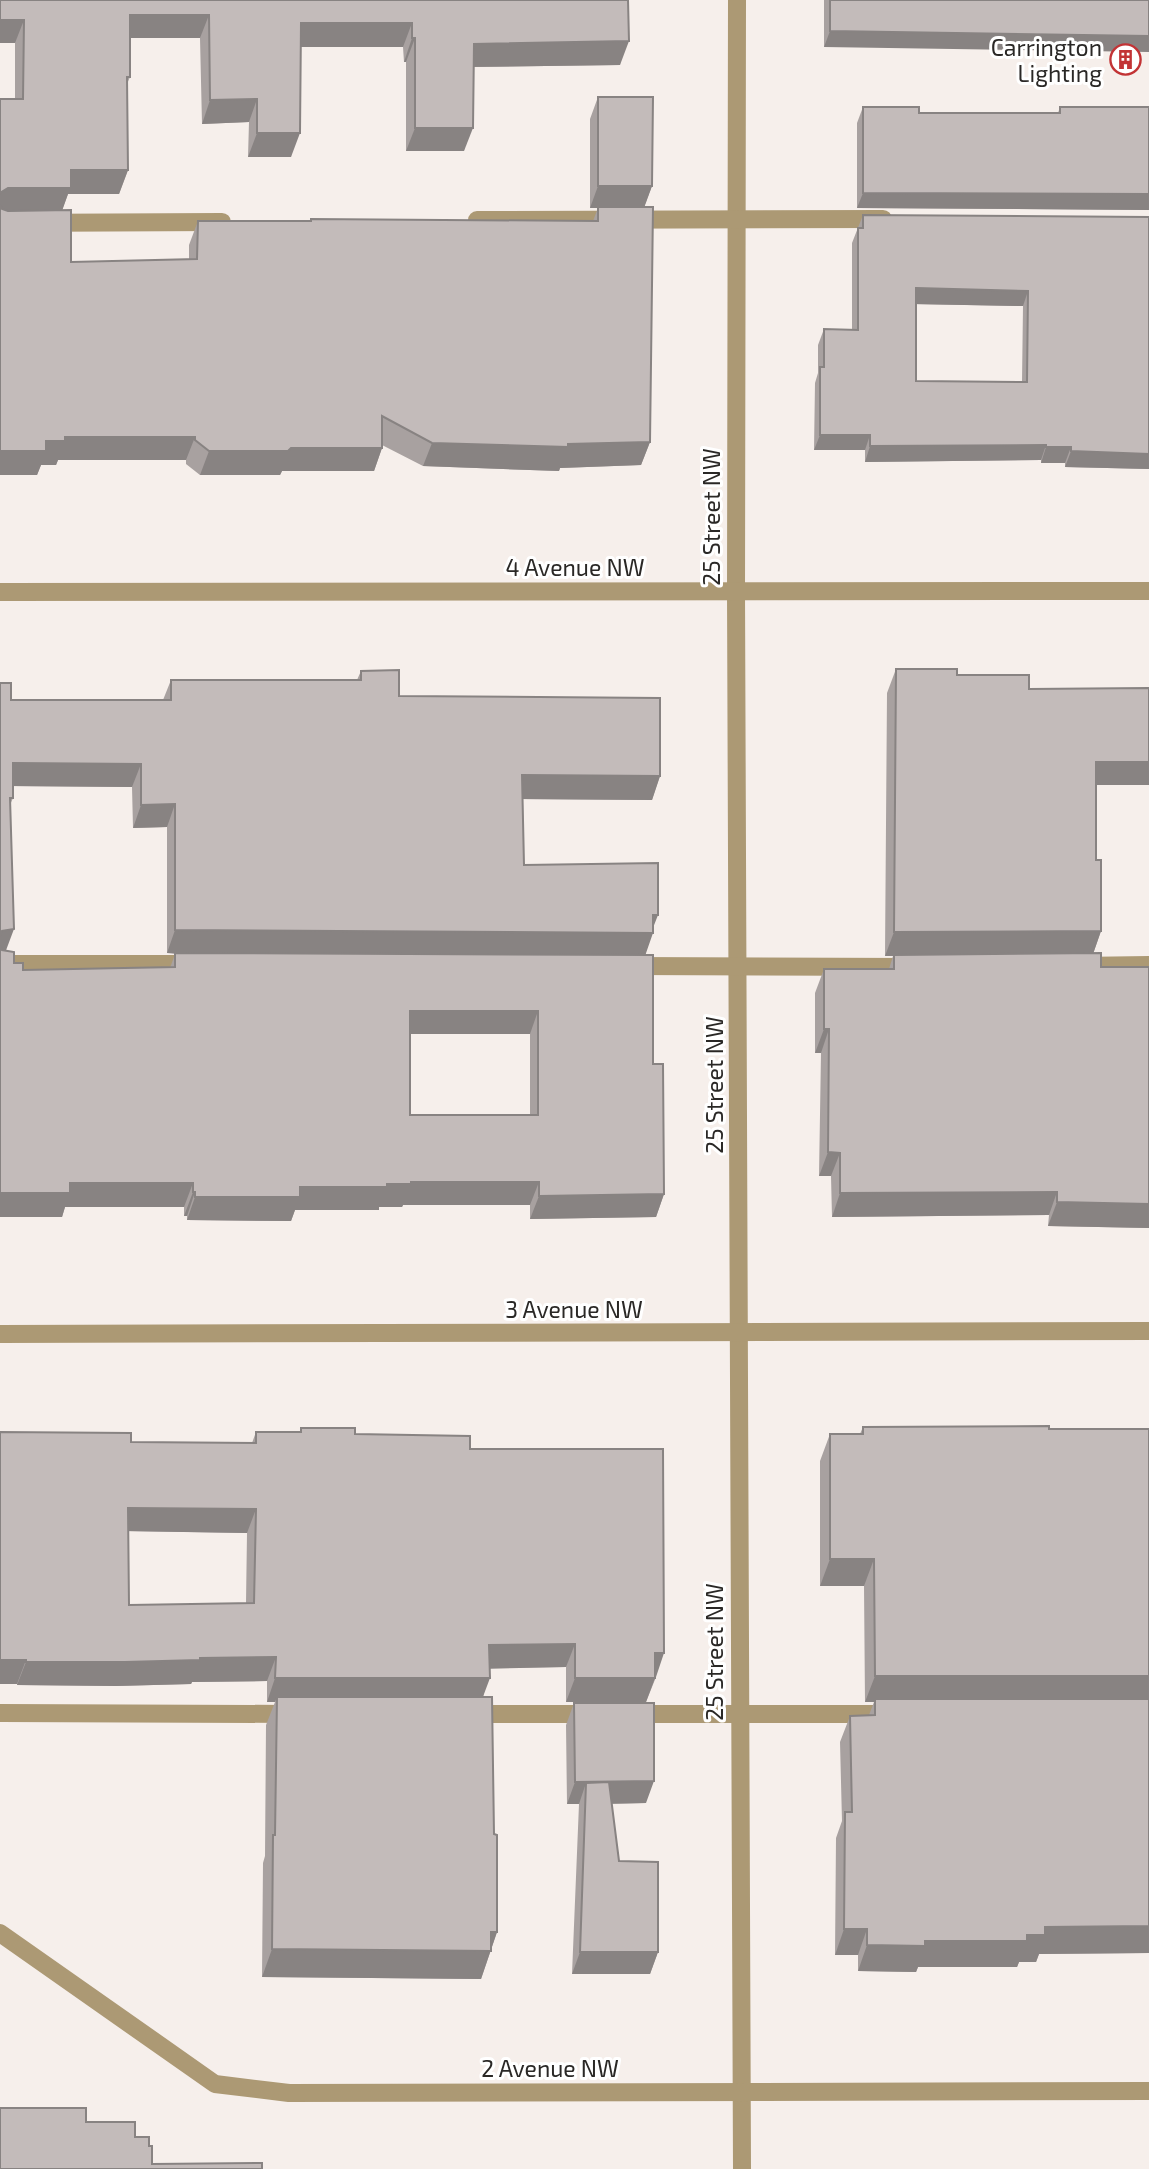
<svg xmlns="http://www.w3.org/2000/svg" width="1149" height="2169" font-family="'Exo 2',sans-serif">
<rect width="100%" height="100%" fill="#f6efeb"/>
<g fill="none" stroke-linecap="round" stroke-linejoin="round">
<g stroke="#ac9974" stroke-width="18">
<path d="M 737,0 L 736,592 L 742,2169"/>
<path d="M 477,220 L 883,219"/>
<path d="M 0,223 L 222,222"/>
<path d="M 0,592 L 1149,591"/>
<path d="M 0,964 L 192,964"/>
<path d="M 630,966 L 913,967"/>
<path d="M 1078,966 L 1149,965"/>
<path d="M 0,1334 L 1149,1331"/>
<path d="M 0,1713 L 292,1714"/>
<path d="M 470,1714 L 593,1714"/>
<path d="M 631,1714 L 894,1714"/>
<path d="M 0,1933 L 215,2084 L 289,2093 L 1149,2091"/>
</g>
</g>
<g fill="#a8a1a0" fill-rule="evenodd">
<path d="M 0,0 L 628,0 L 620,65 L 474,67 L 464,151 L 406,151 L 406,62 L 404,62 L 403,47 L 301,47 L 291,157 L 248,157 L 249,122 L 202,124 L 200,38 L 130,38 L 130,77 L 127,84 L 128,170 L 119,194 L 68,194 L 62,210 L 71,262 L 189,259 L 189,245 L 198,221 L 310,221 L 311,219 L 593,221 L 598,208 L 590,208 L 590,119 L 598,97 L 652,186 L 644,207 L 650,442 L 641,465 L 560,468 L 559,471 L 423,466 L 382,445 L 382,448 L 374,471 L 282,471 L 280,475 L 200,475 L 186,464 L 186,460 L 58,460 L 56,465 L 41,465 L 37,475 L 0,475 L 15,99 L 15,43 L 0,43 Z"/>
<path d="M 824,0 L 1149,0 L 824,47 Z"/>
<path d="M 863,107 L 919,113 L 1058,113 L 1060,107 L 1149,107 L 1149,210 L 857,208 L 857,123 Z"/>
<path d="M 863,215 L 1149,217 L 1149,469 L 1065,467 L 1065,463 L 1041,463 L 1041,460 L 865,462 L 865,450 L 814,450 L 815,383 L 818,373 L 818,345 L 824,329 L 852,330 L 852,243 ZM 916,304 L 1023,306 L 1022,382 L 916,381 Z"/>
<path d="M 896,669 L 957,675 L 1029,689 L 1149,785 L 1096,785 L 1096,860 L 1101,931 L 1093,954 L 1101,967 L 1149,967 L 1149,1228 L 1048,1226 L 1049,1215 L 832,1217 L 831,1176 L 819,1176 L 821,1053 L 815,1053 L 815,993 L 824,969 L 889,969 L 893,956 L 885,956 L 887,693 Z"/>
<path d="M 361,671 L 399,696 L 660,776 L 652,800 L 523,799 L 524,865 L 653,928 L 645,955 L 664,1194 L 656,1217 L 530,1219 L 530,1205 L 403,1205 L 402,1207 L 379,1207 L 379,1210 L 295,1210 L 291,1221 L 187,1220 L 187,1216 L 184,1216 L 184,1207 L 65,1207 L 62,1217 L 0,1217 L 11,700 L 163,700 L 171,680 L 357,680 ZM 13,786 L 132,787 L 133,828 L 167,827 L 167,953 L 175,954 L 170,968 L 23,970 L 14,963 L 6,951 L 10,805 L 13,798 ZM 410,1034 L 530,1034 L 530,1115 L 410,1115 Z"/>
<path d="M 863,1427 L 1149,1429 L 1149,1953 L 1039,1954 L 1036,1962 L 1019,1962 L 1017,1967 L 918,1967 L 916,1972 L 858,1971 L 858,1955 L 835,1955 L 836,1838 L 842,1821 L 840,1742 L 850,1716 L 869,1715 L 874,1702 L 865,1702 L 864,1586 L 820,1586 L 820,1461 L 830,1434 L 860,1434 Z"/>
<path d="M 301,1428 L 470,1449 L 656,1677 L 646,1702 L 566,1702 L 566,1667 L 490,1668 L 483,1697 L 494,1834 L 497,1932 L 481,1979 L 262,1977 L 263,1863 L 265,1856 L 266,1725 L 275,1702 L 267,1702 L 267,1681 L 192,1682 L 191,1684 L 116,1686 L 17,1685 L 17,1684 L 0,1684 L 131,1442 L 252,1443 L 256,1432 L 300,1432 ZM 129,1531 L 247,1533 L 246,1603 L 129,1605 Z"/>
<path d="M 574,1703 L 646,1803 L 612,1804 L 619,1861 L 658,1952 L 650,1974 L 572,1974 L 579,1804 L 567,1804 L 566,1725 Z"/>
</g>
<g fill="#888382">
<path d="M 130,15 L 209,15 L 200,38 L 121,38 Z"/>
<path d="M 0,20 L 24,20 L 15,43 L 0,43 Z"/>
<path d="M 301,23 L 412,23 L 403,47 L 292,47 Z"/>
<path d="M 830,31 L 1149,36 L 1149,52 L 824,47 Z"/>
<path d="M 412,38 L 415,38 L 406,62 L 404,62 Z"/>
<path d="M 629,41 L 620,65 L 465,67 L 474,44 Z"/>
<path d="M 257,99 L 249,122 L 202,124 L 210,100 Z"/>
<path d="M 415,128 L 473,128 L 464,151 L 406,151 Z"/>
<path d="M 257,133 L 300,133 L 291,157 L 248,157 Z"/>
<path d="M 71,170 L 128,170 L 119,194 L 68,194 L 62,211 L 0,212 L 0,193 L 8,188 Z"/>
<path d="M 598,186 L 652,186 L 644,208 L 590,208 Z"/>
<path d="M 863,193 L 1149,194 L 1149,210 L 857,208 Z"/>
<path d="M 916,288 L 1028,291 L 1023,306 L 910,304 Z"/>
<path d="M 820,435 L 870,435 L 865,450 L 814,450 Z"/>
<path d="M 65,437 L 195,437 L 186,460 L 58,460 L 56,465 L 41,465 L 37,475 L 0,475 L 0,451 Z"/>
<path d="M 650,442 L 641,465 L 560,468 L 559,471 L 423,466 L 432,443 L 568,444 Z"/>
<path d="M 1046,445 L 1041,460 L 865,462 L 870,446 Z"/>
<path d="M 1046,447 L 1071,447 L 1065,463 L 1041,463 Z"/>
<path d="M 291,448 L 382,448 L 374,471 L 282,471 L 280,475 L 200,475 L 209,451 Z"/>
<path d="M 1071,451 L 1149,454 L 1149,469 L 1065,467 Z"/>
<path d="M 1096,762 L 1149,762 L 1149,785 L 1087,785 Z"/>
<path d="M 13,763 L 141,764 L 132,787 L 5,786 Z"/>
<path d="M 522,775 L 660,776 L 652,800 L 514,799 Z"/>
<path d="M 175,804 L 167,827 L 133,828 L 141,805 Z"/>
<path d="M 658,915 L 651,933 L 653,933 L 645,956 L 167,953 L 175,930 Z"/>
<path d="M 14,929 L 5,953 L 0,954 L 0,936 L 2,931 Z"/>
<path d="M 1101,931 L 1093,954 L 885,956 L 894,932 Z"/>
<path d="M 410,1011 L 538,1011 L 530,1034 L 401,1034 Z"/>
<path d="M 824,1029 L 829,1029 L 821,1053 L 815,1053 Z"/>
<path d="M 828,1152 L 840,1153 L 831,1176 L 819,1176 Z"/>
<path d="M 411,1182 L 539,1182 L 530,1205 L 403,1205 L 402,1207 L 379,1207 L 379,1210 L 295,1210 L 291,1221 L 187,1220 L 195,1197 L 300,1187 L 387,1184 Z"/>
<path d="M 70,1183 L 193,1183 L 184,1207 L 65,1207 L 62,1217 L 0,1217 L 0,1193 Z"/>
<path d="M 193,1192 L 195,1192 L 187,1216 L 184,1216 Z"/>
<path d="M 1057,1192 L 1049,1215 L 832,1217 L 840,1193 Z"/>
<path d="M 664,1194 L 656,1217 L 530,1219 L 539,1196 Z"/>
<path d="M 1057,1202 L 1149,1204 L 1149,1228 L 1048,1226 Z"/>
<path d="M 128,1508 L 256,1509 L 247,1533 L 120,1531 Z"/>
<path d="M 830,1559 L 874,1559 L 864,1586 L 820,1586 Z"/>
<path d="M 575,1644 L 566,1667 L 481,1669 L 489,1645 Z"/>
<path d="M 655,1653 L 664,1653 L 656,1677 L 646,1677 Z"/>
<path d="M 276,1657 L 267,1681 L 192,1682 L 191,1684 L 116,1686 L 17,1685 L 26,1662 Z"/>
<path d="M 0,1660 L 26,1660 L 17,1684 L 0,1684 Z"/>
<path d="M 875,1676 L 1149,1676 L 1149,1703 L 875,1699 L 874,1702 L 865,1702 Z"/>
<path d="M 275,1678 L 490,1678 L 481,1702 L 277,1697 L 275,1702 L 267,1702 Z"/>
<path d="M 575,1678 L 655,1678 L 646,1702 L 566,1702 Z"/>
<path d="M 654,1781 L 646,1803 L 586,1804 L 586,1783 L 579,1804 L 567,1804 L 575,1782 Z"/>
<path d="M 1149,1926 L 1149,1953 L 1039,1954 L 1036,1962 L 1019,1962 L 1017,1967 L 918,1967 L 916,1972 L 858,1971 L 867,1945 L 1027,1935 L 1045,1927 Z"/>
<path d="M 844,1929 L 867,1929 L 858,1955 L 835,1955 Z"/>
<path d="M 497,1932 L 481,1979 L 262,1977 L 272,1949 Z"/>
<path d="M 580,1952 L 658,1952 L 650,1974 L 572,1974 Z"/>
</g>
<g fill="#c3bbba" stroke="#888382" stroke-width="2" fill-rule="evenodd">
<path d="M 0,0 L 628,0 L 629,41 L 474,44 L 473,128 L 415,128 L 415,38 L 412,38 L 412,23 L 301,23 L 300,133 L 257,133 L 257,99 L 210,100 L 209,15 L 130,15 L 130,77 L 127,77 L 128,170 L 71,170 L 71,188 L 8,188 L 0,193 L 0,99 L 23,99 L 24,20 L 0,20 Z"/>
<path d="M 830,0 L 1149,0 L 1149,36 L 830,31 Z"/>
<path d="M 598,97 L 653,97 L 652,186 L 598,186 Z"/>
<path d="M 863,107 L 919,107 L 919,113 L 1060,113 L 1060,107 L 1149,107 L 1149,194 L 863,193 Z"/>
<path d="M 0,205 L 2,209 L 8,211 L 71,210 L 71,262 L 197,259 L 198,221 L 311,221 L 311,219 L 598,221 L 598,207 L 653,207 L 650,442 L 568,444 L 568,447 L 432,443 L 382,416 L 382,448 L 291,448 L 288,451 L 209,451 L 195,440 L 195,437 L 65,437 L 65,441 L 46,441 L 46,451 L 0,451 Z"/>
<path d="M 863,215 L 1149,217 L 1149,454 L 1071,451 L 1071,447 L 1046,447 L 1046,445 L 870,446 L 870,435 L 820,435 L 820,367 L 824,367 L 824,329 L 858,330 L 858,228 L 863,228 ZM 916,288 L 1028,291 L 1027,382 L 916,381 Z"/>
<path d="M 896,669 L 957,669 L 957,675 L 1029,675 L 1029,689 L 1149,688 L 1149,762 L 1096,762 L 1096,860 L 1101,860 L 1101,931 L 894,932 Z"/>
<path d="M 399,670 L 399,696 L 660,698 L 660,776 L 522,775 L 524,865 L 658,863 L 658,915 L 653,915 L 653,933 L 175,930 L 175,804 L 141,805 L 141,764 L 13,763 L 13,798 L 10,798 L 14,929 L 2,931 L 0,936 L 0,683 L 11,683 L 11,700 L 171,700 L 171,680 L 361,680 L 361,671 Z"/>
<path d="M 0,946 L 2,950 L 14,952 L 14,963 L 23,963 L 23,970 L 175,967 L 175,953 L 653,955 L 653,1064 L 663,1064 L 664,1194 L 539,1196 L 539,1182 L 411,1182 L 411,1184 L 387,1184 L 387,1187 L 300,1187 L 300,1197 L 195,1197 L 195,1192 L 193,1192 L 193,1183 L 70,1183 L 70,1193 L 0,1193 ZM 410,1011 L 538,1011 L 538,1115 L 410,1115 Z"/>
<path d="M 1101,953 L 1101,967 L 1149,967 L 1149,1204 L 1057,1202 L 1057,1192 L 840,1193 L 840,1153 L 828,1152 L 829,1029 L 824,1029 L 824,969 L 894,969 L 894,955 Z"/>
<path d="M 1049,1426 L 1049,1429 L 1149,1429 L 1149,1676 L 875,1676 L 874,1559 L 830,1559 L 830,1434 L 863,1434 L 863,1427 Z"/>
<path d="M 301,1428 L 355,1428 L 355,1434 L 470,1436 L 470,1449 L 663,1449 L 664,1653 L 655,1653 L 655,1678 L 575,1678 L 575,1644 L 489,1645 L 490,1678 L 275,1678 L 276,1657 L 200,1658 L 200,1660 L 125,1662 L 26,1662 L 26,1660 L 0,1660 L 0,1432 L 131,1433 L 131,1442 L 256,1443 L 256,1432 L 301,1432 ZM 128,1508 L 256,1509 L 254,1603 L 129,1605 Z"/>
<path d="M 277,1697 L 492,1697 L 494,1834 L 497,1835 L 497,1932 L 491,1932 L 491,1951 L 272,1949 L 273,1835 L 275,1835 Z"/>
<path d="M 875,1699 L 1149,1699 L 1149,1926 L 1045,1927 L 1045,1935 L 1027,1935 L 1027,1941 L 925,1941 L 925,1946 L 867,1945 L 867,1929 L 844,1929 L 845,1812 L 852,1812 L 850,1716 L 875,1715 Z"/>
<path d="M 574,1703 L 654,1703 L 654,1781 L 575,1782 Z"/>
<path d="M 609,1782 L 619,1861 L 658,1862 L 658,1952 L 580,1952 L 586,1783 Z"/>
<path d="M 0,2108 L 86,2108 L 86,2122 L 135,2122 L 135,2137 L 149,2137 L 149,2146 L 152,2146 L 152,2164 L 262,2163 L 262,2169 L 0,2169 Z"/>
</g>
<defs>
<symbol id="building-ring" viewBox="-11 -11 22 22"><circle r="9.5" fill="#fff" stroke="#c23335" stroke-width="1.5"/><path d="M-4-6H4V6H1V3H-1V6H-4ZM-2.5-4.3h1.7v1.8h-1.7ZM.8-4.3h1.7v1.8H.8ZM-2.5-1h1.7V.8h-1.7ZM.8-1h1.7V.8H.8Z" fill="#c23335"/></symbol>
</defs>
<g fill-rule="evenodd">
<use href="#building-ring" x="1108" y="42" width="35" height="35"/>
</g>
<g text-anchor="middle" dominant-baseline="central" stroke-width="6" stroke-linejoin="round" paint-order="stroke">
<g font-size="23" fill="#2a2826" stroke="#fff" text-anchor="end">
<text x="1102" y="47">Carrington<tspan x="1102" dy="26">Lighting</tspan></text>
</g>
<g font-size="23" fill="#2a2826" stroke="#fff">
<text transform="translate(711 517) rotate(-90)">25 Street NW</text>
<text x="575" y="567">4 Avenue NW</text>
<text transform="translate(714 1085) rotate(-90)">25 Street NW</text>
<text x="574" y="1309">3 Avenue NW</text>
<text transform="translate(714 1652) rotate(-90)">25 Street NW</text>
<text x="550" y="2068">2 Avenue NW</text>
</g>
</g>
</svg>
